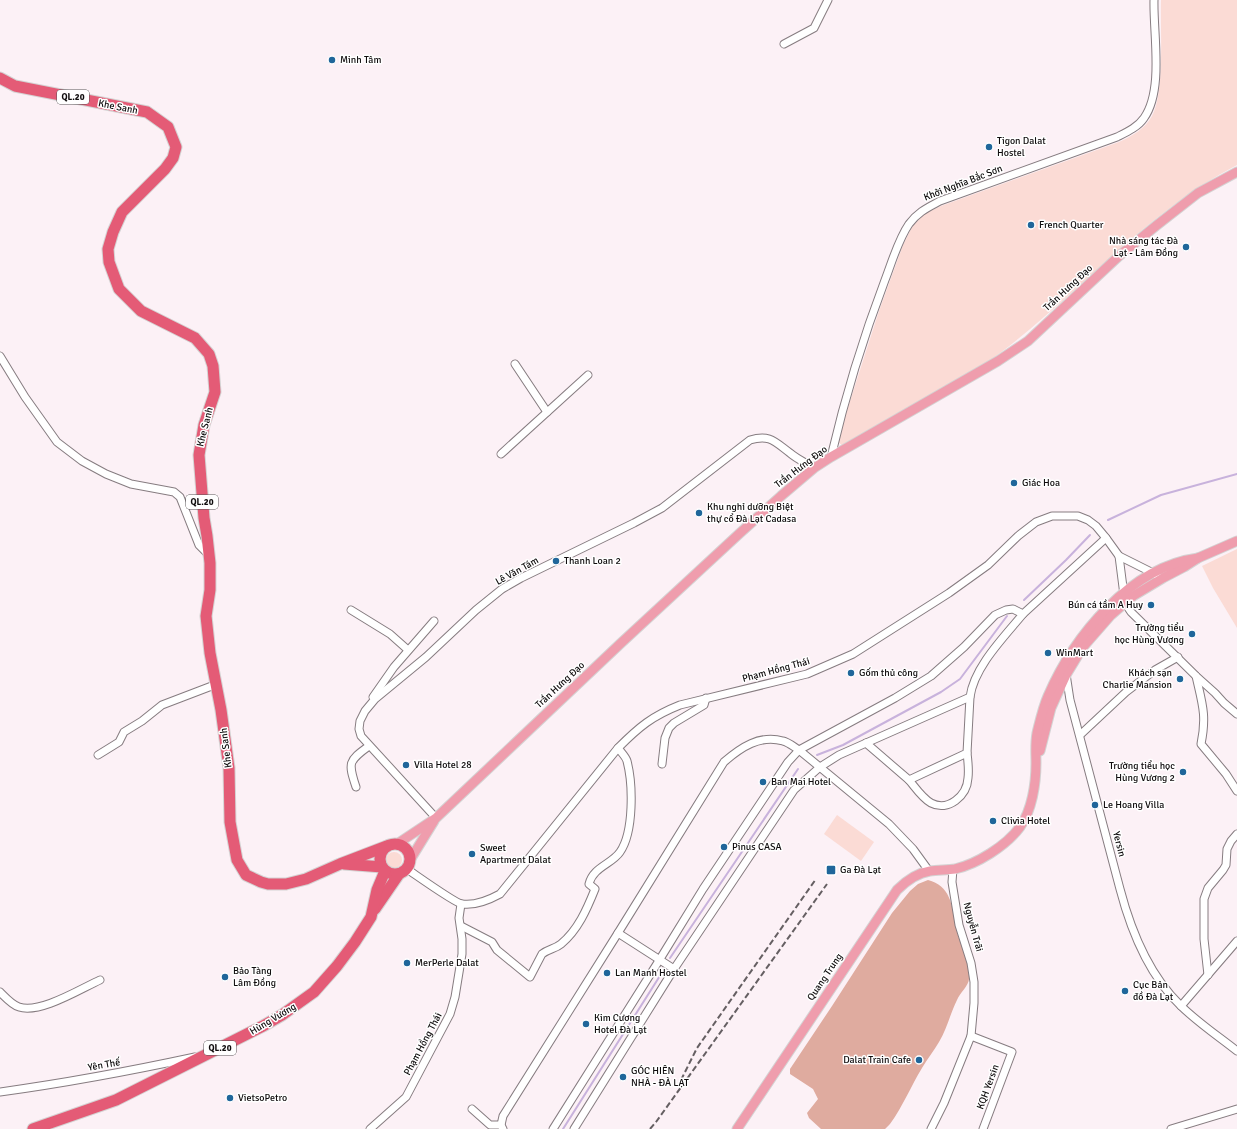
<svg xmlns="http://www.w3.org/2000/svg" width="1237" height="1129" font-family="Signika,sans-serif">
<rect width="100%" height="100%" fill="#fcf1f6"/>
<g fill="#fbdbd5">
<path d="M 1161,0 L 1237,0 L 1237,165 C 1139,216 1073,302 985,364 L 843,446 L 838,442 L 842,426 L 879,311 L 903,245 L 912,227 L 924,214 L 941,206 L 1119,142 C 1132,136 1145,129 1152,116 C 1165,92 1160,29 1161,0 Z"/>
<path d="M 1237,549 L 1237,628 L 1213,588 L 1202,566 Z"/>
<path d="M 837,815 L 874,842 L 861,861 L 824,834 Z"/>
<circle cx="394" cy="860" r="8"/>
</g>
<path fill="#dfab9f" d="M 928,880 C 950,886 952,904 955,923 C 958,941 970,962 969,979 C 969,985 960,993 957,1000 C 950,1014 947,1029 939,1042 C 934,1051 927,1059 922,1068 C 911,1086 903,1106 890,1124 L 885,1129 L 821,1129 L 809,1118 L 807,1113 L 818,1099 L 813,1089 L 790,1074 L 790,1069 L 832,1006 L 892,913 L 910,891 L 918,884 Z"/>
<g fill="none" stroke-linecap="round" stroke-linejoin="round">
<g stroke="#c8b2dc" stroke-width="2">
<path d="M 1108,520 L 1161,495 L 1237,474"/>
<path d="M 1024,600 L 1066,560 L 1090,535"/>
<path d="M 817,755 L 843,745 L 941,692 L 960,679 L 1007,616"/>
<path d="M 670,958 L 798,769"/>
<path d="M 563,1129 L 663,971"/>
</g>
<defs>
<g id="minor">
<path d="M 784,44 L 814,28 L 828,0"/>
<path d="M 0,356 L 25,397 L 57,442 L 82,461 L 106,474 L 131,484 L 174,492 L 180,497 L 199,545 L 209,555"/>
<path d="M 515,364 L 547,412"/>
<path d="M 501,454 L 588,375"/>
<path d="M 831,457 C 845,397 863,338 885,280 C 892,262 898,240 909,224 C 918,212 927,208 940,201 L 1117,137 C 1127,132 1138,127 1144,118 C 1164,90 1153,33 1154,0"/>
<path d="M 1119,556 L 1157,575"/>
<path d="M 351,610 L 390,634 L 408,650"/>
<path d="M 1066,674 L 1070,700 L 1120,889 C 1131,931 1148,974 1180,1005 C 1197,1022 1218,1036 1237,1051"/>
<path d="M 1196,676 C 1202,703 1207,715 1201,744 L 1226,774 L 1237,791"/>
<path d="M 373,697 L 394,667 L 434,621"/>
<path d="M 1080,735 L 1126,692 L 1155,670 L 1178,657"/>
<path d="M 866,743 L 909,780 L 967,753 L 970,697"/>
<path d="M 98,755 L 119,742 L 124,732 L 142,721 L 162,705 L 217,684"/>
<path d="M 662,764 L 665,738 L 669,728 L 674,723 L 704,705 L 706,698"/>
<path d="M 909,780 C 915,787 922,798 931,803 C 948,812 967,796 968,778 C 969,770 968,761 967,753"/>
<path d="M 356,787 C 348,763 348,761 369,746"/>
<path d="M 436,818 L 361,736 L 359,729 L 360,721 L 365,711 L 375,699 L 426,657 L 476,610 L 502,589 L 521,578 L 634,523 L 662,508 L 750,440 C 770,434 775,442 790,453 C 797,459 806,463 814,468"/>
<path d="M 407,869 C 416,875 455,903 462,904 C 476,906 489,900 500,894 L 618,748 C 639,727 652,716 680,705 L 807,674 L 853,654 L 949,593 L 988,565 L 1018,536 L 1036,522 L 1052,516 L 1078,516 L 1088,520 L 1096,526 L 1106,538 L 1119,556 L 1125,603 L 1131,612 L 1196,676 L 1215,693 L 1224,703 L 1237,714"/>
<path d="M 461,926 L 492,942 L 497,950 L 530,977 L 542,954 C 548,949 555,949 561,944 C 578,930 587,909 595,889 L 589,884 C 593,867 612,864 620,852 C 634,832 633,784 627,761 C 626,757 621,752 618,748"/>
<path d="M 618,933 L 674,969"/>
<path d="M 1208,975 L 1204,939 L 1204,899 L 1208,888 L 1223,870 L 1226,865 L 1227,849 L 1231,841 L 1237,834"/>
<path d="M 0,992 C 5,997 12,1005 19,1007 C 40,1014 80,989 100,980"/>
<path d="M 1181,1006 L 1237,941"/>
<path d="M 971,1036 L 1012,1052 L 983,1129"/>
<path d="M 0,1092 C 65,1083 130,1071 195,1057"/>
<path d="M 472,1109 L 490,1125 L 501,1125"/>
<path d="M 370,1129 L 406,1097 L 450,1014 L 455,997 L 462,954 L 462,939 L 459,918 L 461,904"/>
<path d="M 503,1129 L 501,1125 L 503,1116 L 618,933 L 724,762 C 740,748 760,734 783,741 C 788,742 794,747 799,750 L 889,824 L 913,849 L 929,871"/>
<path d="M 553,1129 L 660,959 L 703,889 L 788,762 L 799,750 L 895,698 L 931,676 L 964,647 L 995,615 L 1006,610 L 1013,609 L 1023,614 L 1106,538"/>
<path d="M 574,1129 L 674,969 L 794,790 L 820,767 L 839,755 L 970,697 C 974,667 1004,637 1023,614"/>
<path d="M 931,1129 L 944,1103 L 971,1036 L 974,1003 L 974,982 L 971,963 L 959,925 L 952,882 L 953,869"/>
<path d="M 1171,1129 L 1237,1109"/>
</g>
<g id="major">
<path d="M 1040,751 L 1051,708 L 1066,675 L 1083,647 L 1111,615 L 1133,596 L 1163,578 L 1184,567 L 1198,558 L 1237,541"/>
<path d="M 397,844 L 436,818 L 620,644 L 740,533 L 781,496 L 814,468 L 831,457 L 998,361 L 1028,341 L 1119,256 L 1157,225 L 1198,193 L 1237,172"/>
<path d="M 410,860 L 434,821"/>
<path d="M 737,1129 L 897,890 C 906,881 917,873 930,871 C 938,870 947,870 955,869 C 977,864 1006,846 1020,827 C 1032,810 1036,784 1036,763 C 1036,753 1035,744 1037,733 C 1040,721 1043,707 1048,696 C 1074,636 1130,567 1198,558"/>
</g>
<g id="highway">
<path d="M 0,78 L 15,86 L 147,112 L 168,127 L 176,147 L 173,158 L 165,169 L 122,212 L 113,232 L 108,249 L 109,262 L 119,289 L 141,311 L 195,338 L 209,354 L 213,366 L 215,392 L 204,425 L 199,455 L 204,518 L 207,536 L 210,563 L 210,590 L 206,616 L 210,653 L 221,710 L 229,768 L 230,822 L 237,860 L 246,875 L 261,882 L 268,884 L 286,884 L 306,879 L 340,864 L 387,846"/>
<circle cx="395" cy="859" r="15"/>
<path d="M 344,864 L 382,867"/>
<path d="M 375,909 L 399,874"/>
<path d="M 33,1129 L 116,1100 L 263,1026 L 282,1015 L 314,992 L 337,966 L 355,942 L 371,917 L 377,890 L 385,871"/>
</g>
</defs>
<use href="#minor" stroke="#867c80" stroke-width="9"/>
<use href="#major" stroke="#d4d3d3" stroke-width="11"/>
<use href="#highway" stroke="#d4d3d3" stroke-width="13"/>
<use href="#minor" stroke="#fff" stroke-width="7"/>
<use href="#major" stroke="#ef9dad" stroke-width="9"/>
<use href="#highway" stroke="#e45b76" stroke-width="11"/>
<g stroke="#655f62" stroke-width="2" stroke-dasharray="6 3" stroke-linecap="butt">
<path d="M 681,1080 L 697,1048 L 816,879"/>
<path d="M 650,1129 L 656,1122 L 827,884"/>
</g>
</g>
<g fill="#1f669a" stroke="#fff" stroke-width="1.5">
<circle cx="332" cy="60" r="4"/>
<circle cx="989" cy="147" r="4"/>
<circle cx="1031" cy="225" r="4"/>
<circle cx="1186" cy="247" r="4"/>
<circle cx="1014" cy="483" r="4"/>
<circle cx="699" cy="513" r="4"/>
<circle cx="556" cy="561" r="4"/>
<circle cx="1151" cy="605" r="4"/>
<circle cx="1192" cy="634" r="4"/>
<circle cx="1048" cy="653" r="4"/>
<circle cx="851" cy="673" r="4"/>
<circle cx="1180" cy="679" r="4"/>
<circle cx="406" cy="765" r="4"/>
<circle cx="1183" cy="772" r="4"/>
<circle cx="763" cy="782" r="4"/>
<circle cx="1095" cy="805" r="4"/>
<circle cx="993" cy="821" r="4"/>
<circle cx="724" cy="847" r="4"/>
<circle cx="472" cy="854" r="4"/>
<rect x="826" y="865" width="10" height="10" rx="2"/>
<circle cx="407" cy="963" r="4"/>
<circle cx="607" cy="973" r="4"/>
<circle cx="225" cy="977" r="4"/>
<circle cx="1125" cy="991" r="4"/>
<circle cx="586" cy="1024" r="4"/>
<circle cx="919" cy="1060" r="4"/>
<circle cx="623" cy="1077" r="4"/>
<circle cx="230" cy="1098" r="4"/>
</g>
<g text-anchor="middle" dominant-baseline="central" stroke-width="3" stroke-linejoin="round" paint-order="stroke">
<g fill="#fff" stroke="#575556" stroke-width="1">
<rect x="57" y="90" width="32" height="14" rx="3"/>
<rect x="186" y="495" width="32" height="14" rx="3"/>
<rect x="204" y="1041" width="32" height="14" rx="3"/>
</g>
<g font-size="9" font-weight="bold" fill="#0f0c0d">
<text x="73" y="97">QL.20</text>
<text x="202" y="502">QL.20</text>
<text x="220" y="1048">QL.20</text>
</g>
<g font-size="10" fill="#0f0c0d" stroke="#fff" text-anchor="start">
<text x="340" y="60">Minh Tâm</text>
<text x="997" y="141">Tigon Dalat<tspan x="997" dy="12">Hostel</tspan></text>
<text x="1039" y="225">French Quarter</text>
<text x="1178" y="241" text-anchor="end">Nhà sáng tác Đà<tspan x="1178" dy="12">Lạt - Lâm Đồng</tspan></text>
<text x="1022" y="483">Giác Hoa</text>
<text x="707" y="507">Khu nghỉ dưỡng Biệt<tspan x="707" dy="12">thự cổ Đà Lạt Cadasa</tspan></text>
<text x="564" y="561">Thanh Loan 2</text>
<text x="1143" y="605" text-anchor="end">Bún cá tầm A Huy</text>
<text x="1184" y="628" text-anchor="end">Trường tiểu<tspan x="1184" dy="12">học Hùng Vương</tspan></text>
<text x="1056" y="653">WinMart</text>
<text x="859" y="673">Gốm thủ công</text>
<text x="1172" y="673" text-anchor="end">Khách sạn<tspan x="1172" dy="12">Charlie Mansion</tspan></text>
<text x="414" y="765">Villa Hotel 28</text>
<text x="1175" y="766" text-anchor="end">Trường tiểu học<tspan x="1175" dy="12">Hùng Vương 2</tspan></text>
<text x="771" y="782">Ban Mai Hotel</text>
<text x="1103" y="805">Le Hoang Villa</text>
<text x="1001" y="821">Clivia Hotel</text>
<text x="732" y="847">Pinus CASA</text>
<text x="480" y="848">Sweet<tspan x="480" dy="12">Apartment Dalat</tspan></text>
<text x="840" y="870">Ga Đà Lạt</text>
<text x="415" y="963">MerPerle Dalat</text>
<text x="233" y="971">Bảo Tàng<tspan x="233" dy="12">Lâm Đồng</tspan></text>
<text x="615" y="973">Lan Manh Hostel</text>
<text x="1133" y="985">Cục Bản<tspan x="1133" dy="12">đồ Đà Lạt</tspan></text>
<text x="594" y="1018">Kim Cương<tspan x="594" dy="12">Hotel Đà Lạt</tspan></text>
<text x="911" y="1060" text-anchor="end">Dalat Train Cafe</text>
<text x="631" y="1071">GÓC HIÊN<tspan x="631" dy="12">NHÀ - ĐÀ LẠT</tspan></text>
<text x="238" y="1098">VietsoPetro</text>
</g>
<g font-size="10" fill="#0f0c0d" stroke="#fff">
<text transform="translate(118 107) rotate(11)">Khe Sanh</text>
<text transform="translate(963 183) rotate(-21)">Khởi Nghĩa Bắc Sơn</text>
<text transform="translate(1068 288) rotate(-43)">Trần Hưng Đạo</text>
<text transform="translate(205 427) rotate(-76)">Khe Sanh</text>
<text transform="translate(801 467) rotate(-37)">Trần Hưng Đạo</text>
<text transform="translate(517 571) rotate(-29)">Lê Văn Tám</text>
<text transform="translate(776 670) rotate(-15)">Phạm Hồng Thái</text>
<text transform="translate(560 685) rotate(-43)">Trần Hưng Đạo</text>
<text transform="translate(226 748) rotate(-97)">Khe Sanh</text>
<text transform="translate(1119 844) rotate(76)">Yersin</text>
<text transform="translate(973 927) rotate(75)">Nguyễn Trãi</text>
<text transform="translate(825 977) rotate(-56)">Quang Trung</text>
<text transform="translate(273 1019) rotate(-31)">Hùng Vương</text>
<text transform="translate(423 1044) rotate(-62)">Phạm Hồng Thái</text>
<text transform="translate(104 1065) rotate(-10)">Yên Thế</text>
<text transform="translate(988 1087) rotate(-70)">KQH Yersin</text>
</g>
</g>
</svg>
